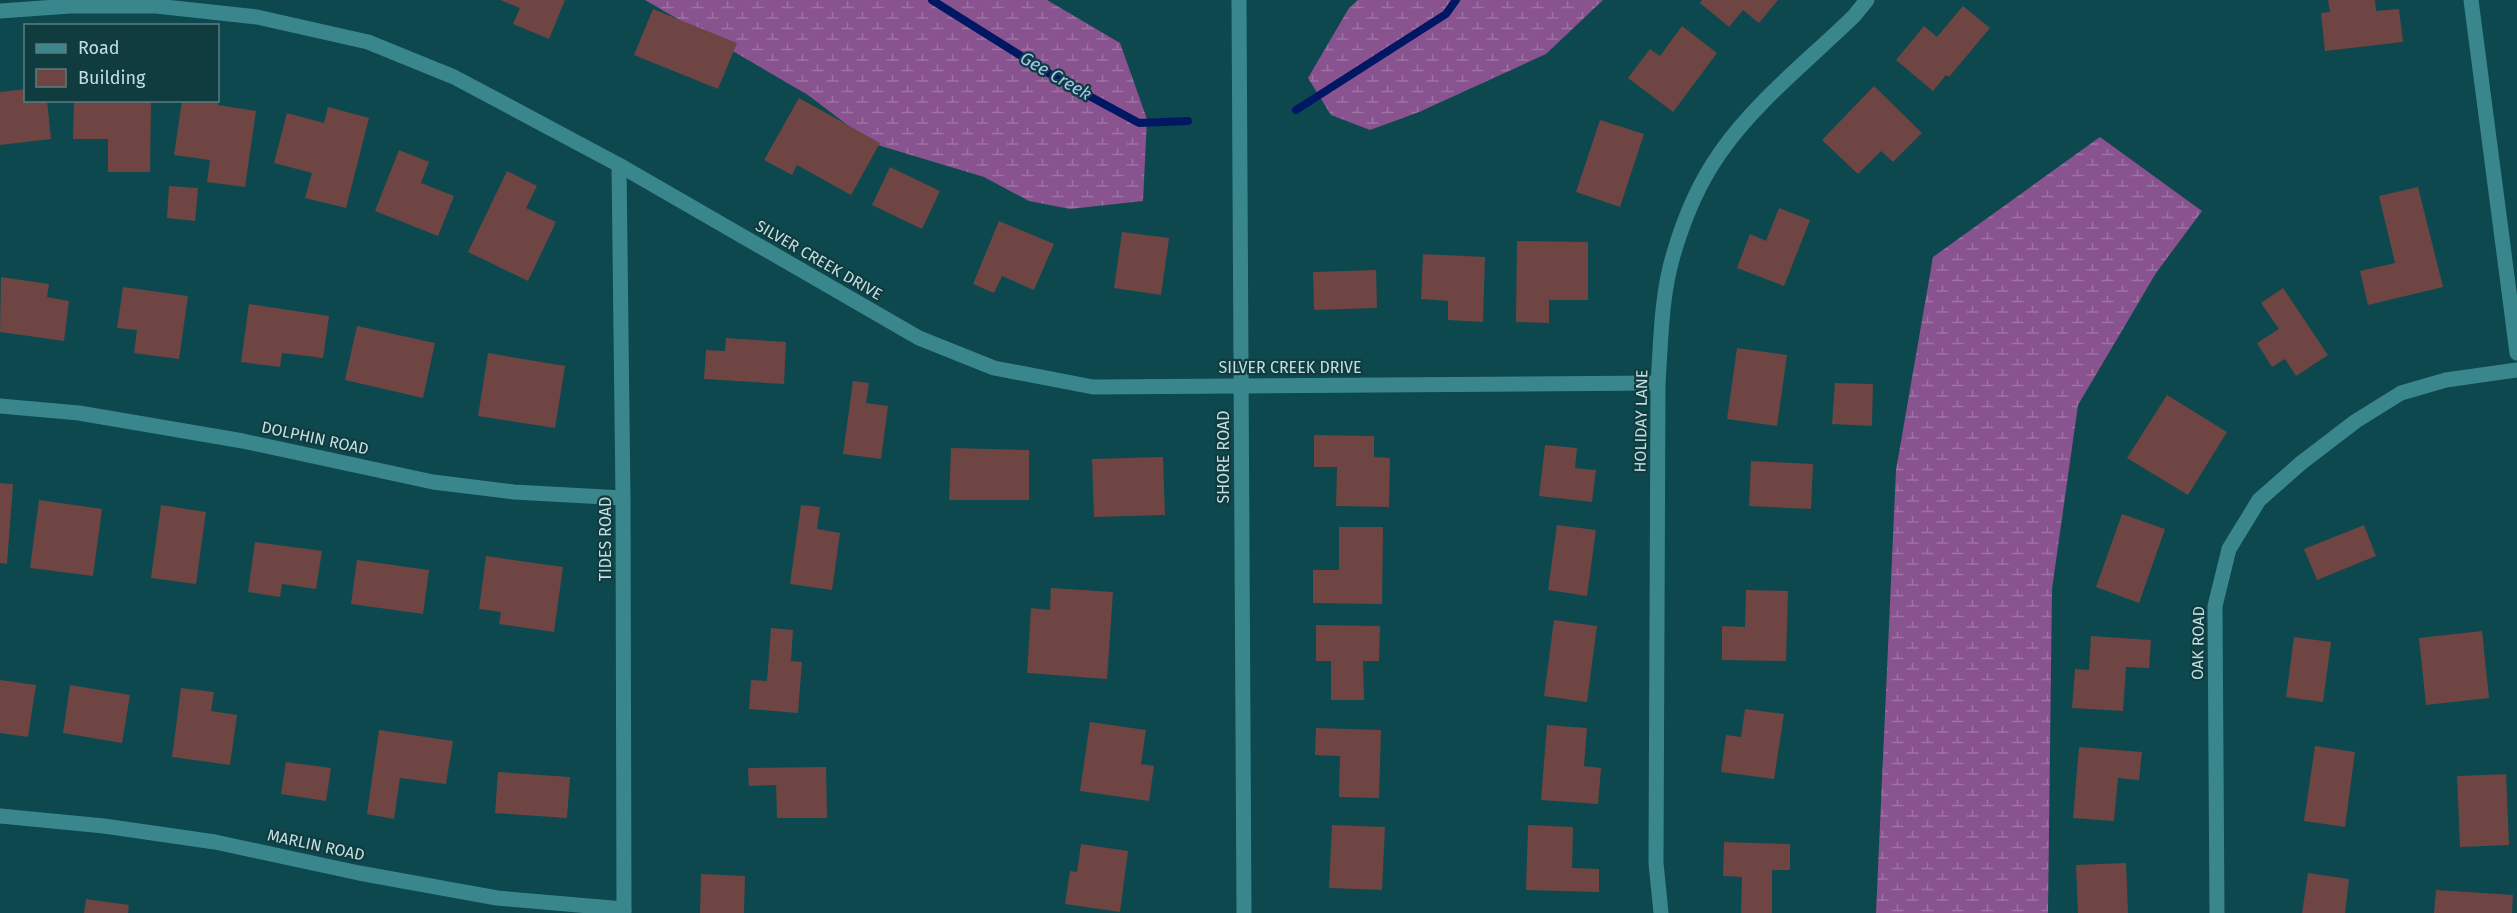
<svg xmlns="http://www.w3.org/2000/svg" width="2517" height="913" font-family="'Fira Sans',sans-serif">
<defs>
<pattern id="wetland-marsh" width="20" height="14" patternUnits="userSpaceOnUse" patternTransform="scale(1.5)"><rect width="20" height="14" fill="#895390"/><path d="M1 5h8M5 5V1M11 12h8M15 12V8" fill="none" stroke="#9d73a4"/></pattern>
</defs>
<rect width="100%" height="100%" fill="#0c484d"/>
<g fill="url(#wetland-marsh)">
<path d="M 645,0 L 1047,0 L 1120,43 L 1147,119 L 1143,201 L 1070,209 L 1029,201 L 984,177 L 871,143 L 808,95 Z"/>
<path d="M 1358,0 L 1603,0 L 1546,54 L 1419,112 L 1370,130 L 1331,115 L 1308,78 L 1349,8 Z"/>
<path d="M 2100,137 L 2202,211 L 2156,273 L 2078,405 L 2052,589 L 2048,913 L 1876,913 L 1896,470 L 1933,257 Z"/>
</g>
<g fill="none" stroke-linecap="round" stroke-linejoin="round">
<g stroke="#001864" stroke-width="8">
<path d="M 932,0 L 1058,79 L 1139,123 L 1188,121"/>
<path d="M 1296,110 L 1446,14 L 1456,0"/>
</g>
</g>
<g fill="#6e4543">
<path d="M 500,0 L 565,0 L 549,39 L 513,24 L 520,8 Z"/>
<path d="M 1702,0 L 1778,0 L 1759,23 L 1743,10 L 1729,27 L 1700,3 Z"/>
<path d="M 2328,0 L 2375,0 L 2376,11 L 2399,9 L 2403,42 L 2325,51 L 2321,13 L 2330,12 Z"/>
<path d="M 1963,6 L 1990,28 L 1949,77 L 1946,75 L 1933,91 L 1896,60 L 1924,26 L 1937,37 Z"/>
<path d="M 653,9 L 737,43 L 718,89 L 634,55 Z"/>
<path d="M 1682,26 L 1717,53 L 1673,112 L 1628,78 L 1650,49 L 1660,56 Z"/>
<path d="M 1874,86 L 1922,133 L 1893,162 L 1881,151 L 1858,174 L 1822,140 Z"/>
<path d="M 26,89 L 26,100 L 47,100 L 51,139 L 0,145 L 0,92 Z"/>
<path d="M 799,98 L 880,143 L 851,195 L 797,165 L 792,175 L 764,160 Z"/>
<path d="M 74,100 L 151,100 L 150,172 L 108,172 L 108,139 L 73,139 Z"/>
<path d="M 182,100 L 218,100 L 218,105 L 256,111 L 245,187 L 207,182 L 210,160 L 174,155 Z"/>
<path d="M 328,107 L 369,118 L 346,208 L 305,198 L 312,173 L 274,163 L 287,113 L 324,123 Z"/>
<path d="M 1600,120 L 1644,134 L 1620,207 L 1576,192 Z"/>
<path d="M 399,150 L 429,162 L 421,183 L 454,196 L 438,236 L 375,211 Z"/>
<path d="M 890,167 L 940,191 L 922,229 L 872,205 Z"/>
<path d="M 507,171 L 537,186 L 526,208 L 556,222 L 528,281 L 468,252 Z"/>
<path d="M 169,186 L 198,188 L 195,221 L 167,218 Z"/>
<path d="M 2418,187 L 2443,287 L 2368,305 L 2360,271 L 2395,263 L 2379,196 Z"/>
<path d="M 1779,208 L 1810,220 L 1784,286 L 1737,268 L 1750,234 L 1766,241 Z"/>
<path d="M 999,221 L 1054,244 L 1034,290 L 1002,276 L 994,293 L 973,284 Z"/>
<path d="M 1122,232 L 1169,238 L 1161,295 L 1114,288 Z"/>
<path d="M 1517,241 L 1588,242 L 1588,300 L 1549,300 L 1549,323 L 1516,322 Z"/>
<path d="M 1423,254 L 1485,257 L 1483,322 L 1448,320 L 1448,301 L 1421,299 Z"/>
<path d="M 1376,270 L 1377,308 L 1314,310 L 1313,272 Z"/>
<path d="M 1,277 L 49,284 L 47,297 L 69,301 L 64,341 L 0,332 Z"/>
<path d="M 123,287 L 188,296 L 179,359 L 134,353 L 137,330 L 117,328 Z"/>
<path d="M 2283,288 L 2328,355 L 2296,376 L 2285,359 L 2272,367 L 2257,343 L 2279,329 L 2261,303 Z"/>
<path d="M 249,304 L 329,316 L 323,358 L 282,353 L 280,367 L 241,362 Z"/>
<path d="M 357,326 L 435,343 L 423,398 L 345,380 Z"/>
<path d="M 726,338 L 786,342 L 784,384 L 704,379 L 706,350 L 725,351 Z"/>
<path d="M 1737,348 L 1787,355 L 1777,426 L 1727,419 Z"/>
<path d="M 488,353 L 565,366 L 555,428 L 478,416 Z"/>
<path d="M 853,381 L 869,383 L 866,403 L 888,406 L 881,459 L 843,454 Z"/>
<path d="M 1835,383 L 1873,384 L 1872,426 L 1832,424 Z"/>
<path d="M 2167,395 L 2227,432 L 2188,495 L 2127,458 Z"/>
<path d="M 1314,435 L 1374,436 L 1374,457 L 1390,458 L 1389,507 L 1336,506 L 1337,467 L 1314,467 Z"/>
<path d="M 1545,445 L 1577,448 L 1575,468 L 1596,470 L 1592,502 L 1539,496 Z"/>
<path d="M 951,448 L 1029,450 L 1029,500 L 949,500 Z"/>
<path d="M 1163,457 L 1165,515 L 1094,517 L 1092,459 Z"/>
<path d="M 1751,461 L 1813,464 L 1811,509 L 1749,506 Z"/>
<path d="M 0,483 L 13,484 L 7,564 L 0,563 Z"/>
<path d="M 39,500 L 102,509 L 93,576 L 30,568 Z"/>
<path d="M 161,505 L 206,512 L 196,584 L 151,578 Z"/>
<path d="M 801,505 L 820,507 L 817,529 L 840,533 L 832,590 L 790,584 Z"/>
<path d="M 2122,514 L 2165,529 L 2139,603 L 2096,587 Z"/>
<path d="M 1557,525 L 1596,530 L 1587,596 L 1548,590 Z"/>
<path d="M 2364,525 L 2376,556 L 2317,580 L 2304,549 Z"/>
<path d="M 1339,527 L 1383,527 L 1382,604 L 1313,603 L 1313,570 L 1339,570 Z"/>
<path d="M 255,542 L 322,551 L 316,589 L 282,584 L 280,597 L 248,592 Z"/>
<path d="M 486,556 L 563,567 L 554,632 L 499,624 L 501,612 L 479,609 Z"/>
<path d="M 357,560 L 429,570 L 423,614 L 351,604 Z"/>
<path d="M 1051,588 L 1113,592 L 1107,679 L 1027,673 L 1031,608 L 1050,610 Z"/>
<path d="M 1746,590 L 1788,591 L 1786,661 L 1722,660 L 1722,626 L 1745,627 Z"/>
<path d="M 1554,620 L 1597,626 L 1587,702 L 1544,696 Z"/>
<path d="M 1316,625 L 1380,626 L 1379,661 L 1363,661 L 1364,700 L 1331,700 L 1331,661 L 1316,661 Z"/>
<path d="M 771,628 L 793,630 L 791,661 L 802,662 L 798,713 L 749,709 L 751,680 L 767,681 Z"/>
<path d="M 2482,631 L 2489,698 L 2426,705 L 2419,638 Z"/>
<path d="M 2091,636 L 2151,640 L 2149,668 L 2126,667 L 2123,711 L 2072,708 L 2075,669 L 2089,670 Z"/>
<path d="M 2294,637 L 2331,642 L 2323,702 L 2286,697 Z"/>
<path d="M 0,680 L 36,685 L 28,737 L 0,733 Z"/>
<path d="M 70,685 L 130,695 L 122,743 L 63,733 Z"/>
<path d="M 181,688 L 214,692 L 211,711 L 237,715 L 230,765 L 172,757 Z"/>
<path d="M 1745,709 L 1784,714 L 1774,779 L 1721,772 L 1726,735 L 1741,737 Z"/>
<path d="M 1090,722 L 1146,730 L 1141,764 L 1154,766 L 1149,801 L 1080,791 Z"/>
<path d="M 1547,725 L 1587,728 L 1584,766 L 1601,768 L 1598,804 L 1541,800 Z"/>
<path d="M 1316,728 L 1381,730 L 1379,798 L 1339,797 L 1340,756 L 1315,755 Z"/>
<path d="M 379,730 L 453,741 L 446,784 L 400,778 L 394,819 L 367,814 Z"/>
<path d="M 2315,746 L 2355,752 L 2345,827 L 2304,821 Z"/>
<path d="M 2079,747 L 2142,752 L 2139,780 L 2118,778 L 2114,821 L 2073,818 Z"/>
<path d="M 286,762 L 331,768 L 326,801 L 281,794 Z"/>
<path d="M 826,767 L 827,818 L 777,818 L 776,785 L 749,786 L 748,768 Z"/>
<path d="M 498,772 L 570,777 L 567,818 L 495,813 Z"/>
<path d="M 2506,774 L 2509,845 L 2460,847 L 2457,776 Z"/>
<path d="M 1332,825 L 1385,827 L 1382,890 L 1329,888 Z"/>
<path d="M 1528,825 L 1573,827 L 1572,868 L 1599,869 L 1599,892 L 1526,890 Z"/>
<path d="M 1724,842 L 1790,844 L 1790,870 L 1772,870 L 1772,913 L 1741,913 L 1742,877 L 1723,876 Z"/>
<path d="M 1081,844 L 1128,851 L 1120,912 L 1065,904 L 1070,871 L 1077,872 Z"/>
<path d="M 2126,863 L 2128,913 L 2078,913 L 2076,865 Z"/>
<path d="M 2308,873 L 2349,879 L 2345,913 L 2302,913 Z"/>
<path d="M 701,874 L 745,876 L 744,913 L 700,913 Z"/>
<path d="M 2436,890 L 2513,895 L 2512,913 L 2434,913 Z"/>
<path d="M 86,899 L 129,905 L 128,913 L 84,913 Z"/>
</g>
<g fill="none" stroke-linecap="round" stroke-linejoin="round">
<g stroke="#39878d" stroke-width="15">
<path d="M 1239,0 L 1244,913"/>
<path d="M 2471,0 L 2517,353"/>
<path d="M 0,11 L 70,6 L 156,6 L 257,17 L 368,42 L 454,77 L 619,165 L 919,338 L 994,368 L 1093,387 L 1658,383"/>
<path d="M 619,165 L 623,498 L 624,913"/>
<path d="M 0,406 L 79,413 L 243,441 L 433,482 L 514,492 L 623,498"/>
<path d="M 0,816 L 104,826 L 215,842 L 359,873 L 497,898 L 624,909"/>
<path d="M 1661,913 L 1656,863 L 1658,383 C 1661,341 1661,297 1673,256 C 1683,221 1699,183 1720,153 C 1755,102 1810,59 1854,16 L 1867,0"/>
<path d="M 2217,913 L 2215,606 L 2229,549 L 2259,500 L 2301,463 L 2356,421 L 2401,393 L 2446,380 L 2517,370"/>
</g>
</g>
<g text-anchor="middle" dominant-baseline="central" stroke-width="4.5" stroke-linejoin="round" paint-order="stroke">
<g font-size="16" fill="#c4dfe1" stroke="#113c3f">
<text transform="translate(819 260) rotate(30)">SILVER CREEK DRIVE</text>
<text x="1290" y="367">SILVER CREEK DRIVE</text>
<text transform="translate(1641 421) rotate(-89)">HOLIDAY LANE</text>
<text transform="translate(315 438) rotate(12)">DOLPHIN ROAD</text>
<text transform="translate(1223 457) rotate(-90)">SHORE ROAD</text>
<text transform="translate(605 539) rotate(-90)">TIDES ROAD</text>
<text transform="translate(2198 643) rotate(-89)">OAK ROAD</text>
<text transform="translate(316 845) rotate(12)">MARLIN ROAD</text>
</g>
<g font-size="18" font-style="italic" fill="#a5c1f5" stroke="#113c3f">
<text transform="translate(1056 76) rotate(30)">Gee Creek</text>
</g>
</g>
<rect x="24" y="24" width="195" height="78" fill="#113c3f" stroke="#597d80" stroke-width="1.5"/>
<rect x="36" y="44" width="30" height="9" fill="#39878d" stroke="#597d80" stroke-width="1.5"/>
<text x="78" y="54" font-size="18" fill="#c4dfe1">Road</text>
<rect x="36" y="69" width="30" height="18" fill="#6e4543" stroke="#597d80" stroke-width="1.5"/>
<text x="78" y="84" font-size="18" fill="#c4dfe1">Building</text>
</svg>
